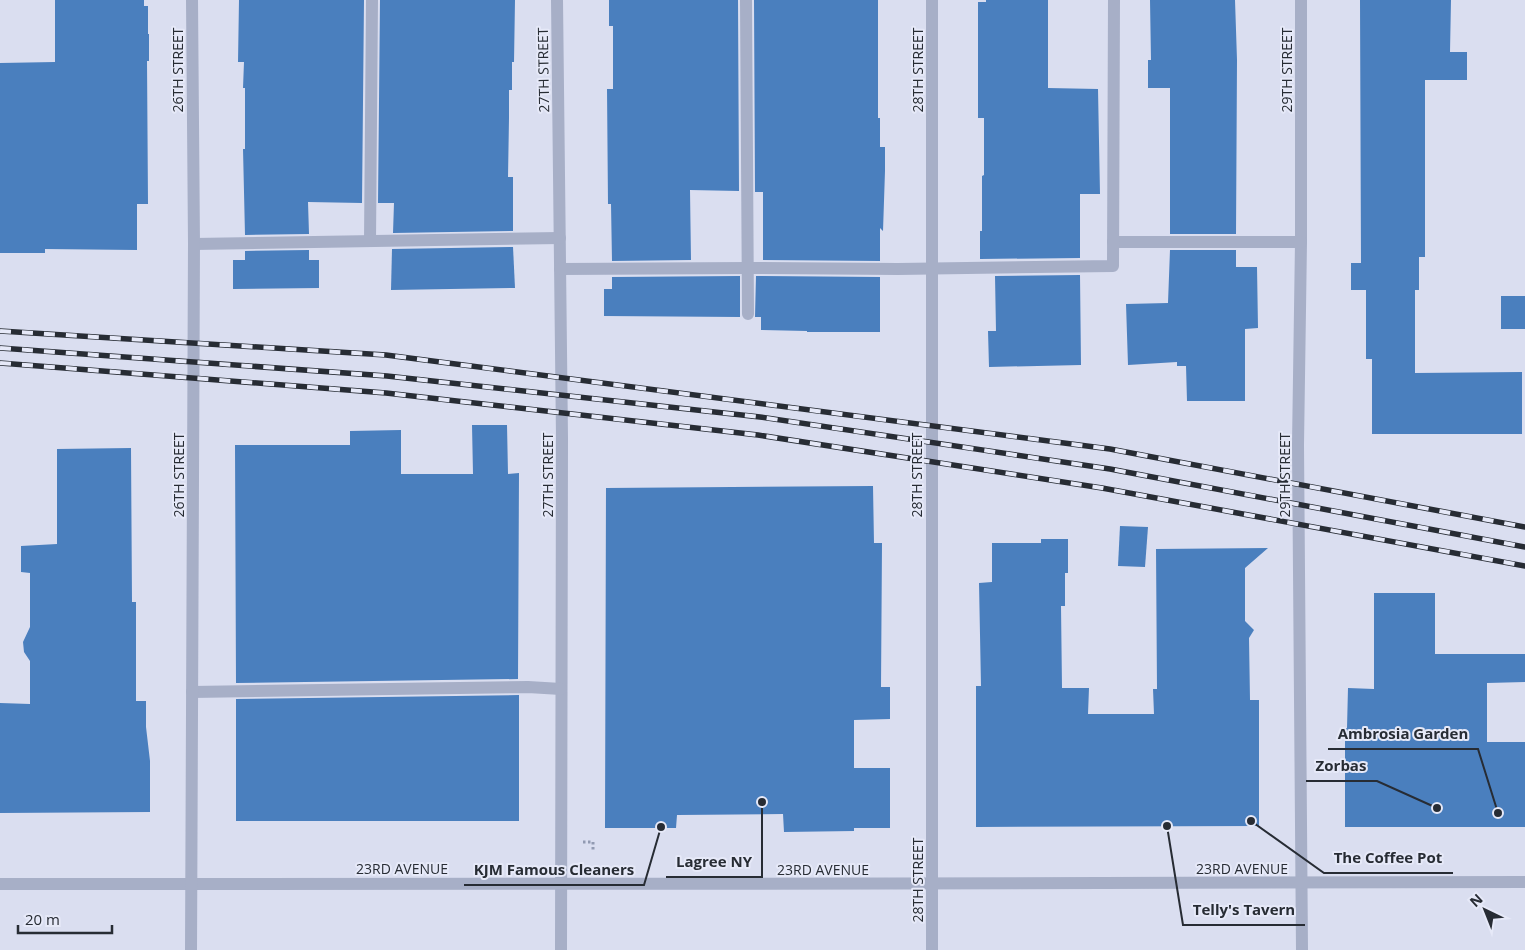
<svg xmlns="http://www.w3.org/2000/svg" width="1525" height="950" font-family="'Open Sans',sans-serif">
<rect width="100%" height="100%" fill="#dadef0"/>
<g fill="#4a7fbe">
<path d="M 55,0 L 144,0 L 144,6 L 148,6 L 148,34 L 149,34 L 149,61 L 147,61 L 148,204 L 137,204 L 137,250 L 45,249 L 45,253 L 0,253 L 0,63 L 55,62 Z"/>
<path d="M 239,0 L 364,0 L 362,203 L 308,202 L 309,234 L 245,235 L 243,149 L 245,149 L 245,88 L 243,88 L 244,62 L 238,62 Z"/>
<path d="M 380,0 L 515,0 L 514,62 L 512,62 L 512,90 L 509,90 L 509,118 L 508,177 L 513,177 L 513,231 L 393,233 L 394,203 L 378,203 Z"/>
<path d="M 609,0 L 738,0 L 739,191 L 690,190 L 691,260 L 612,261 L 611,204 L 608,204 L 607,89 L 613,89 L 613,26 L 609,26 Z"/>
<path d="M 754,0 L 878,0 L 878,118 L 880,118 L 880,147 L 885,147 L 885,171 L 883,231 L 880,228 L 880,261 L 763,260 L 763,192 L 755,192 Z"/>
<path d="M 986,0 L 1048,0 L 1048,88 L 1098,89 L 1100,194 L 1080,194 L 1080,258 L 980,259 L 980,231 L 982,231 L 982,176 L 984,175 L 984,118 L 978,118 L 978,2 L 986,2 Z"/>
<path d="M 1150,0 L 1235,0 L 1237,60 L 1236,234 L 1170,234 L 1170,88 L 1148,88 L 1148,60 L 1151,60 Z"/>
<path d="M 1360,0 L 1451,0 L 1450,52 L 1467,52 L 1467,80 L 1425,80 L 1425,257 L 1419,257 L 1419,290 L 1415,290 L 1415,373 L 1522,372 L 1522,434 L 1372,434 L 1372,359 L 1366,359 L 1366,290 L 1351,290 L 1351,263 L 1361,263 Z"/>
<path d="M 513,247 L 515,288 L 391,290 L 392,249 Z"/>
<path d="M 309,250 L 309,260 L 319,260 L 319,288 L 233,289 L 233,260 L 245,260 L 245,251 Z"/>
<path d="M 1170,250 L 1236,250 L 1236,267 L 1257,267 L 1258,328 L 1245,329 L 1245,401 L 1187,401 L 1186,366 L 1177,366 L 1177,362 L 1128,365 L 1126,304 L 1168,303 Z"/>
<path d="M 1080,275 L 1081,365 L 989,367 L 988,331 L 996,331 L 995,276 Z"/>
<path d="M 740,276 L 740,317 L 604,316 L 604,289 L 612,289 L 612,277 Z"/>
<path d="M 756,276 L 880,277 L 880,332 L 807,332 L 807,331 L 761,330 L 761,317 L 755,317 Z"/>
<rect x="1501" y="296" width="24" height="33"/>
<path d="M 472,425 L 507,425 L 508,474 L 519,473 L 518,679 L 236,683 L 235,445 L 350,445 L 350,431 L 401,430 L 401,474 L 473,474 Z"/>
<path d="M 131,448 L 132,602 L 136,602 L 136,701 L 146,701 L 146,727 L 150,761 L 150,812 L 0,813 L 0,703 L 30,704 L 30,661 L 24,652 L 23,642 L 30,627 L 30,573 L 21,572 L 21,546 L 57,544 L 57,449 Z"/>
<path d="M 873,486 L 874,543 L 882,543 L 881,687 L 890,687 L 890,719 L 854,720 L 854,768 L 890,768 L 890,828 L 854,828 L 854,831 L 784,832 L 783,814 L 677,815 L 676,828 L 605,828 L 606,488 Z"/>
<path d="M 1120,526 L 1148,527 L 1145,567 L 1118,566 Z"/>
<path d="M 1041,539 L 1068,539 L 1068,573 L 1065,573 L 1065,606 L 1061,606 L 1062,688 L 1089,688 L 1088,714 L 1154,714 L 1153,689 L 1157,689 L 1156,549 L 1268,548 L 1245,568 L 1245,621 L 1254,630 L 1249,638 L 1250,700 L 1259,700 L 1259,826 L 976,827 L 976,686 L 981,686 L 979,583 L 992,582 L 992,543 L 1041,543 Z"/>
<path d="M 1374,593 L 1435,593 L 1435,654 L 1525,654 L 1525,682 L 1487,683 L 1487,742 L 1525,742 L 1525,827 L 1345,827 L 1345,728 L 1347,728 L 1348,688 L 1374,689 Z"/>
<path d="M 519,695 L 519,821 L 236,821 L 236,699 Z"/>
</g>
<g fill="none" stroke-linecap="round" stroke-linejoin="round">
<path stroke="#919ab2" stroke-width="3" stroke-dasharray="2.5 2.5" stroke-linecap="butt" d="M 583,842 L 593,842 L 593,852"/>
<g stroke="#a7afc7" stroke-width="12">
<path d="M 557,0 L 562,438 L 561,950"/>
<path d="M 746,0 L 748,314"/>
<path d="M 1301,0 L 1301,242 L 1298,445 L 1302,950"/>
<path d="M 370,241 L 372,0"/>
<path d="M 1113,242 L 1301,242"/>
<path d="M 194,244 L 560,238"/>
<path d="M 560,269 L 748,268 L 898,269 L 1113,266 L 1114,0"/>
<path d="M 192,692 L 528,687 L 561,689"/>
<path d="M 0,884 C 508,884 1017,884 1525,882"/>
<path d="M 191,950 L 194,244 L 192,0"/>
<path d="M 932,950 L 932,0"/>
</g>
<defs>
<g id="rail">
<path d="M 0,331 L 386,355 L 1110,449 L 1525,527"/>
<path d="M 0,348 L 387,376 L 760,417 L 1110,469 L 1525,547"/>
<path d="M 0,363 L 386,393 L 758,435 L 1102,488 L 1525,566"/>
</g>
</defs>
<use href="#rail" stroke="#272c34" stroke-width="5.5"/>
<use href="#rail" stroke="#e6e9f8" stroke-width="4" stroke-dasharray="11" stroke-linecap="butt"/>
</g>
<g text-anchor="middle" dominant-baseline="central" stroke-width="4" stroke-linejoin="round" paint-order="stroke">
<g font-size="14" fill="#272c34" stroke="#e6e9f8">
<text transform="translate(177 70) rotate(-90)">26TH STREET</text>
<text transform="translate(543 70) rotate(-91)">27TH STREET</text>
<text transform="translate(917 70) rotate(-90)">28TH STREET</text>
<text transform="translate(1286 70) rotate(-90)">29TH STREET</text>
<text transform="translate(178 475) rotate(-90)">26TH STREET</text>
<text transform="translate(547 475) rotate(-90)">27TH STREET</text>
<text transform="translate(916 475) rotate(-90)">28TH STREET</text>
<text transform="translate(1284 475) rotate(-90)">29TH STREET</text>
<text x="402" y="868">23RD AVENUE</text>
<text x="1242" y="868">23RD AVENUE</text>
<text x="823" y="869">23RD AVENUE</text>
<text transform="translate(917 880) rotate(-90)">28TH STREET</text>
</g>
</g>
<path fill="none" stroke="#272c34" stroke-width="2" d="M1498 813L1478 749H1328M1437 808L1377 781H1306M1251 821L1324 873H1453M762 802L762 877H666M661 827L644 885H464M1167 826L1183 925H1305"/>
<g fill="#272c34" stroke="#e6e9f8" stroke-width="2">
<circle cx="1498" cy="813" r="5"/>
<circle cx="1437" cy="808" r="5"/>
<circle cx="1251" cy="821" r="5"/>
<circle cx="762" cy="802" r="5"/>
<circle cx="661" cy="827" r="5"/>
<circle cx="1167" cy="826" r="5"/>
</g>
<g font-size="15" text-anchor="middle" font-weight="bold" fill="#272c34" stroke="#e6e9f8" stroke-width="4" stroke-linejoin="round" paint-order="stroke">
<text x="1403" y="739">Ambrosia Garden</text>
<text x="1341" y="771">Zorbas</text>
<text x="1388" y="863">The Coffee Pot</text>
<text x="714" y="867">Lagree NY</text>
<text x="554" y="875">KJM Famous Cleaners</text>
<text x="1244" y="915">Telly's Tavern</text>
</g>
<g transform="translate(1485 910) rotate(317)" stroke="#e6e9f8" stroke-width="4" paint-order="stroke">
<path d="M0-4L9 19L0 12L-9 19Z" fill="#272c34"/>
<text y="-8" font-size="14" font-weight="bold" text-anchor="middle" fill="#272c34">N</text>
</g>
<path d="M18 925v8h94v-8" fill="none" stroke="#272c34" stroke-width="2.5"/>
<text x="25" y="925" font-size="15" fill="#272c34" stroke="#e6e9f8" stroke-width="4" paint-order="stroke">20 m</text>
</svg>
